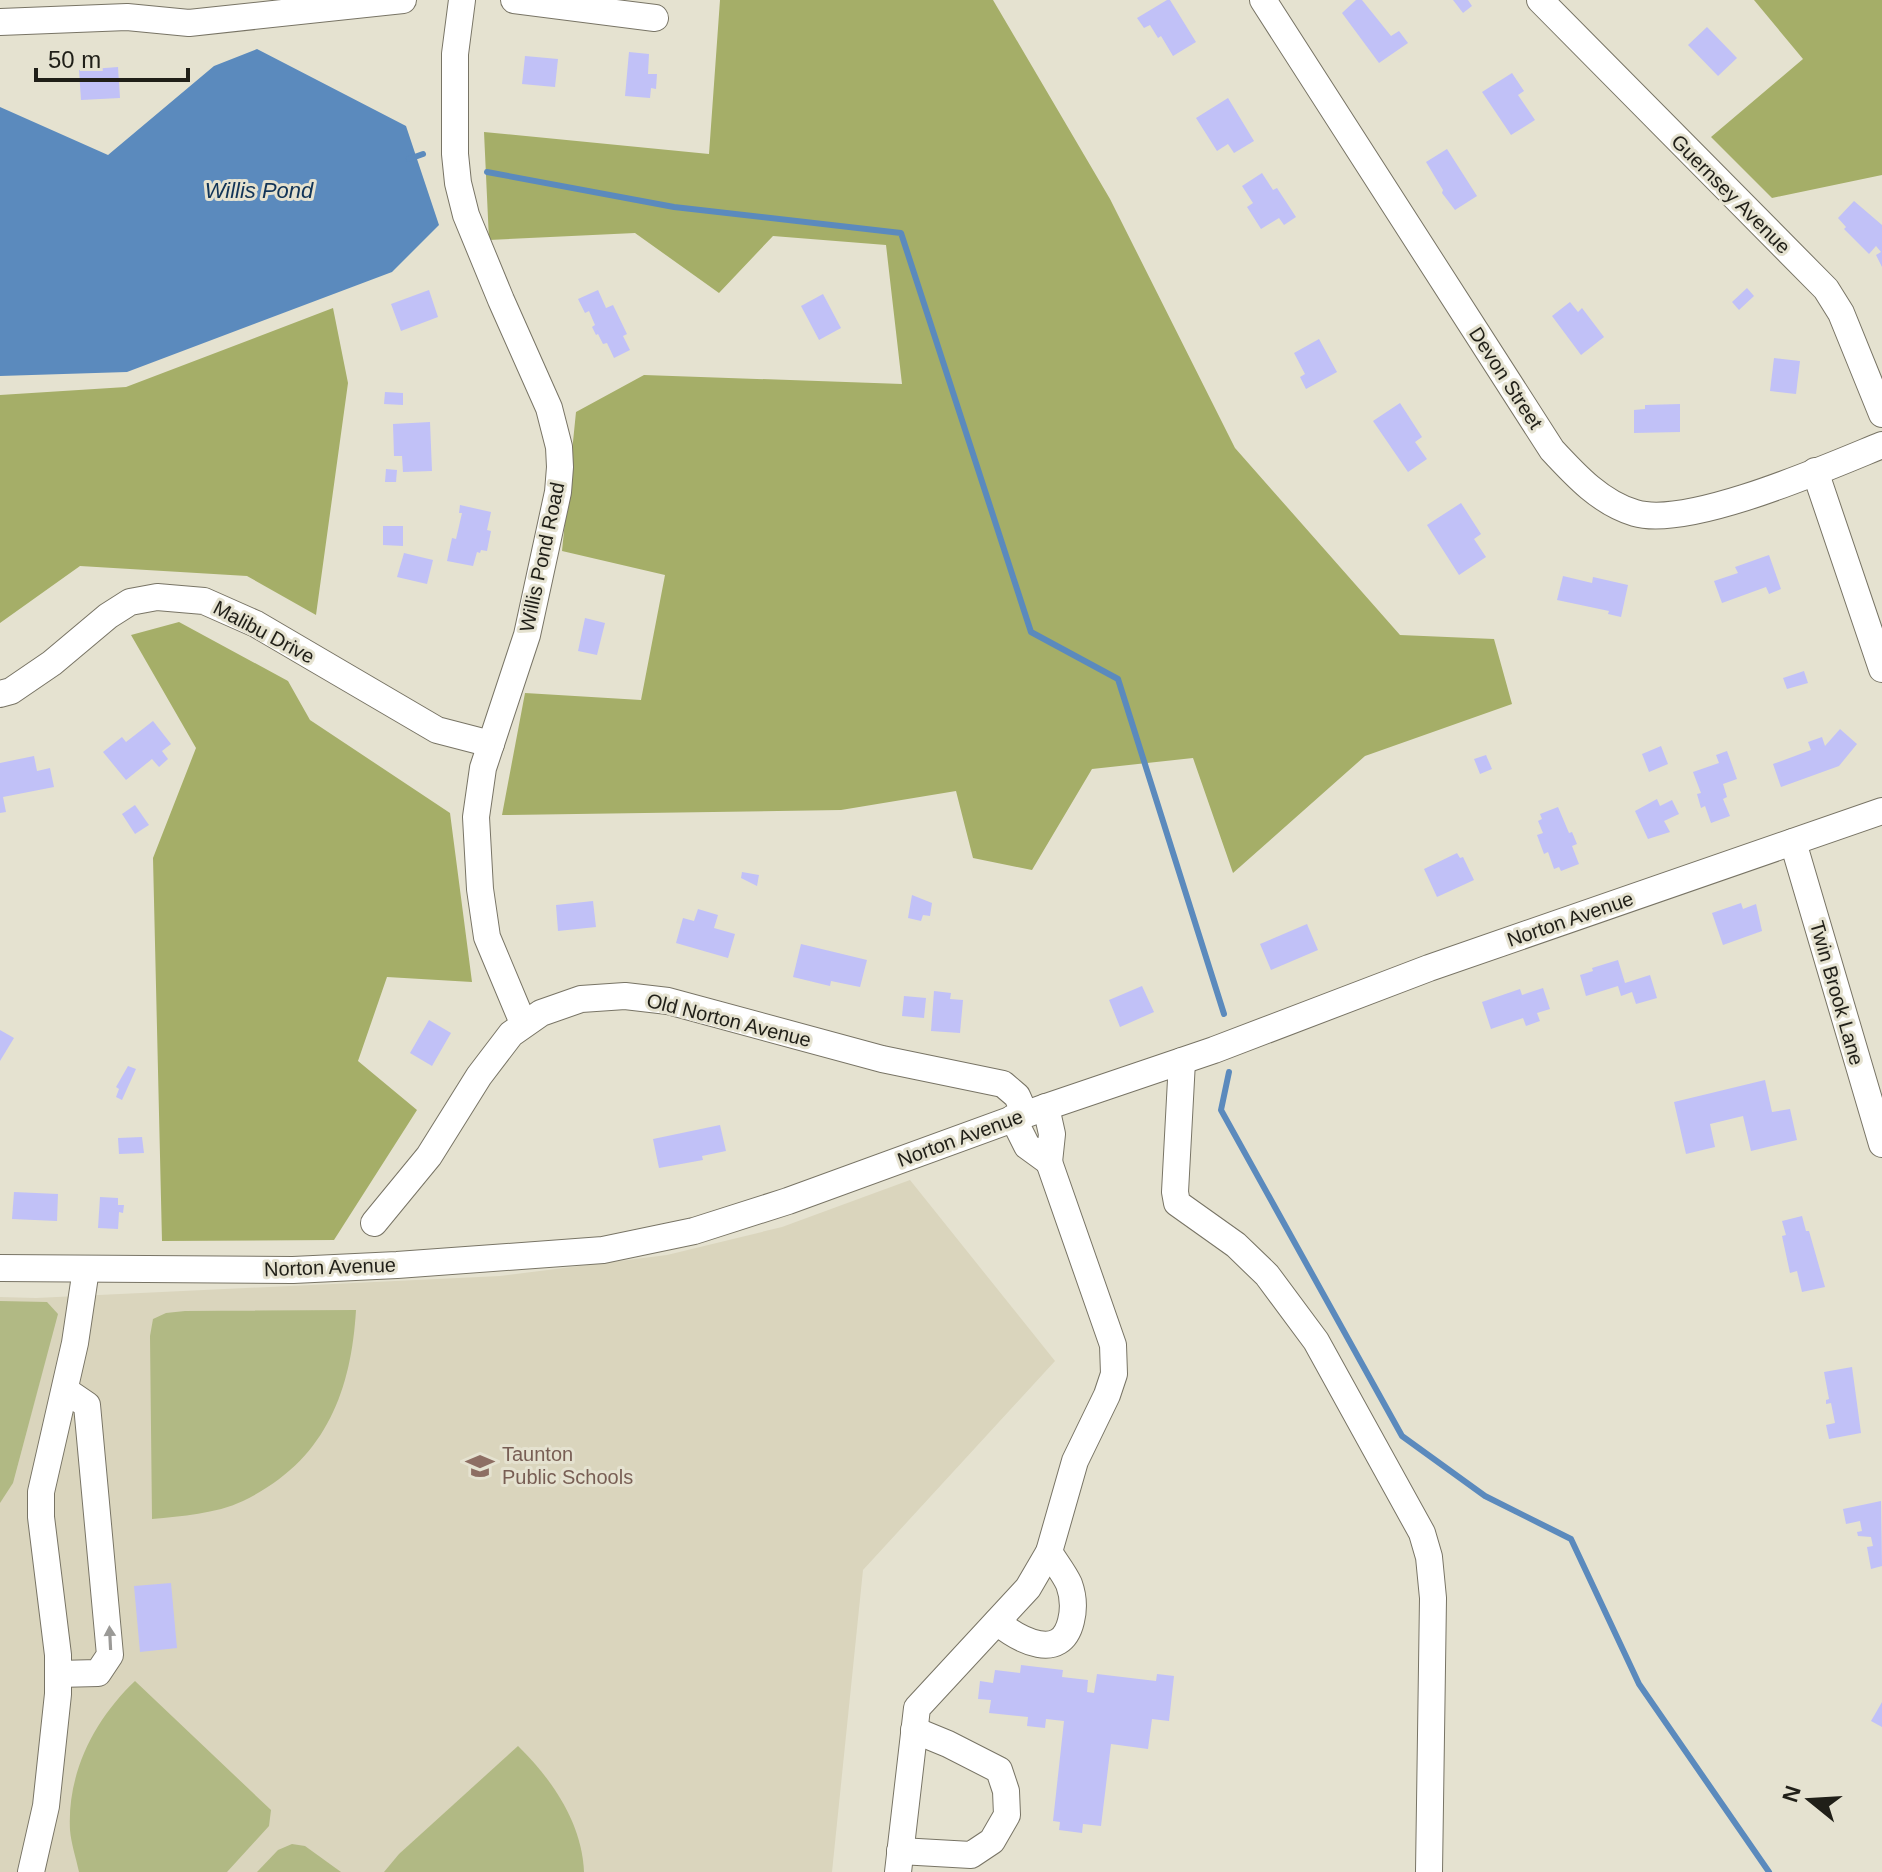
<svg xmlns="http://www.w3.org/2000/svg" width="1882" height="1872" font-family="Helvetica,sans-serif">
<rect width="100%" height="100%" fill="#e5e2d0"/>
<path fill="#dad5bd" d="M 910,1180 L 1055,1361 L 863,1570 L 832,1872 L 0,1872 L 0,1297 L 36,1298 L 500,1276 L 667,1255 L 782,1227 Z"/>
<g fill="#b1b984">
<path d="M 0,1301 L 47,1302 L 58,1314 L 13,1483 L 0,1503 Z"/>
<path d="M 356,1310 C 351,1394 324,1462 243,1501 C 215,1514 182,1516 152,1519 L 150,1336 L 153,1319 L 166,1313 L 185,1311 Z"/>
<path d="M 135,1681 L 271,1810 L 269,1826 L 227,1872 L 79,1872 C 76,1858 71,1843 70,1830 C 67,1772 95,1719 135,1681 Z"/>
<path d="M 518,1746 C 552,1779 582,1823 584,1872 L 384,1872 L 399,1854 Z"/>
<path d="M 292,1844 L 305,1846 L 341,1872 L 257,1872 L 278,1850 Z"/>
</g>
<g fill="#a5ae68">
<path d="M 720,0 L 993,0 L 1110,199 L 1235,448 L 1400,635 L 1494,639 L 1512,704 L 1365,756 L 1233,873 L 1193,758 L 1092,769 L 1032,870 L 973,858 L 956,791 L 841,810 L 502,815 L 525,693 L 641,700 L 665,575 L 562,551 L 576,412 L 644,375 L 902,384 L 886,245 L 773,236 L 719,293 L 635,233 L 489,240 L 484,132 L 709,154 Z"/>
<path d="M 1754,0 L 1882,0 L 1882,175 L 1772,198 L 1711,137 L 1803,59 Z"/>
<path d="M 333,308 L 348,383 L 316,615 L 247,576 L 80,566 L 0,623 L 0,395 L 126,387 Z"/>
<path d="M 179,622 L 288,681 L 310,720 L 450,813 L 472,982 L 387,977 L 358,1061 L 417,1110 L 334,1240 L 162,1241 L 153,858 L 196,748 L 131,635 Z"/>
</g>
<path fill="#5b8abd" d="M 257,49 L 406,126 L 439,225 L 392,272 L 127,372 L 0,376 L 0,107 L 108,155 L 214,66 Z"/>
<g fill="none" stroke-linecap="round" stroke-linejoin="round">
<g stroke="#5b8abd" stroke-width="6">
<path d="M 409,159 L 423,154"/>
<path d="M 487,172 L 674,207 L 901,233 L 1031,632 L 1118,679 L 1224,1014"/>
<path d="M 1229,1072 L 1221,1110 L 1402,1436 L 1485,1496 L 1571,1539 L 1639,1684 L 1769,1872"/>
</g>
</g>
<g fill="#c1c1f7">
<path d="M 1167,0 L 1170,0 L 1196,42 L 1173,56 L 1161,36 L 1158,38 L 1150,25 L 1144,28 L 1137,18 Z"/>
<path d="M 1356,0 L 1362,0 L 1391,36 L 1399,31 L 1408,43 L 1379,63 L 1342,13 Z"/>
<path d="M 1453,0 L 1468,0 L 1472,6 L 1463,13 Z"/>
<path d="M 1707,27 L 1737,58 L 1718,76 L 1688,45 Z"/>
<path d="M 629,52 L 649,54 L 648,74 L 657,74 L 656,89 L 651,88 L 650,98 L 625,96 Z"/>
<path d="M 525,56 L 558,59 L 555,87 L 522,84 Z"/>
<path d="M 118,67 L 120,98 L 81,100 L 79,70 Z"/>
<path d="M 1512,73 L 1524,91 L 1518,95 L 1535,120 L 1511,135 L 1482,92 Z"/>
<path d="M 1228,98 L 1254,141 L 1234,153 L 1228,144 L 1217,151 L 1196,118 Z"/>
<path d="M 1447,149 L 1477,196 L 1455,210 L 1442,193 L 1443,190 L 1426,162 Z"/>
<path d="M 1262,173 L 1273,190 L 1277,188 L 1296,217 L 1284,225 L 1279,218 L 1261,229 L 1247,207 L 1253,203 L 1242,186 Z"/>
<path d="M 1854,201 L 1882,225 L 1882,267 L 1876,255 L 1881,252 L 1876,246 L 1869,254 L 1844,229 L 1846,227 L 1838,218 Z"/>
<path d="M 1747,288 L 1754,296 L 1739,310 L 1732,302 Z"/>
<path d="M 429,290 L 438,317 L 401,331 L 391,304 Z"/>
<path d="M 598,290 L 606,308 L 613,305 L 627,334 L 623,336 L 630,350 L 614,358 L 607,343 L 603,344 L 598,334 L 596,335 L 592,327 L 595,325 L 589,311 L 585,313 L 578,299 Z"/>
<path d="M 823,294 L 841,328 L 819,340 L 801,306 Z"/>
<path d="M 1570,302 L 1578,312 L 1582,308 L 1604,337 L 1581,355 L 1552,316 Z"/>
<path d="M 1319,339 L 1337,372 L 1306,389 L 1300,377 L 1305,374 L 1294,353 Z"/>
<path d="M 1774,358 L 1800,361 L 1796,394 L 1770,391 Z"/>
<path d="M 385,392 L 403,393 L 403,405 L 384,404 Z"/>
<path d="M 1400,403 L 1422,437 L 1415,442 L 1427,459 L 1408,472 L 1373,421 Z"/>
<path d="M 1680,404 L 1680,432 L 1634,433 L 1634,410 L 1645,409 L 1645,405 Z"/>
<path d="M 430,422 L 432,471 L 403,472 L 402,456 L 394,456 L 393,424 Z"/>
<path d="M 386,469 L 397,470 L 396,482 L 385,482 Z"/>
<path d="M 1461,503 L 1481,534 L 1474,539 L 1486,557 L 1459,575 L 1427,525 Z"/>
<path d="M 460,505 L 491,512 L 487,530 L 491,531 L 487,551 L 481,550 L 480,553 L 477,552 L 473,566 L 447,561 L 452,538 L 456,539 L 462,513 L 459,513 Z"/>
<path d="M 383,526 L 403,526 L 403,546 L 383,545 Z"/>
<path d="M 404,553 L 433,560 L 427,584 L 397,577 Z"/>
<path d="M 1769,555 L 1781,589 L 1769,594 L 1766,587 L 1722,603 L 1714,581 L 1738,573 L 1735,567 Z"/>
<path d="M 1563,576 L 1592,583 L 1593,577 L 1628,585 L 1621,617 L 1608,614 L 1609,611 L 1557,600 Z"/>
<path d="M 585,618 L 605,623 L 597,655 L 578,651 Z"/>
<path d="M 1804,671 L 1808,683 L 1787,689 L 1783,678 Z"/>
<path d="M 153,721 L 171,744 L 162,751 L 168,759 L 159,767 L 152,759 L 126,780 L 103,752 L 122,737 L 126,742 Z"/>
<path d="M 1840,729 L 1857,744 L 1839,766 L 1781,787 L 1773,764 L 1811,750 L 1808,742 L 1822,737 L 1825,746 Z"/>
<path d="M 1661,746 L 1668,764 L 1649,772 L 1642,754 Z"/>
<path d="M 1727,751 L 1737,779 L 1723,784 L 1727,797 L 1723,799 L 1730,816 L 1711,823 L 1705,806 L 1701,808 L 1697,794 L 1701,793 L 1693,772 L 1719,763 L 1716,755 Z"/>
<path d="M 1486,755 L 1492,769 L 1480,774 L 1474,759 Z"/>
<path d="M 34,756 L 37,771 L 50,768 L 54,787 L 3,797 L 6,812 L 0,813 L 0,763 Z"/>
<path d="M 1657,799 L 1660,806 L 1672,800 L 1679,814 L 1664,821 L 1670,832 L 1648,839 L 1635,811 Z"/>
<path d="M 135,805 L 149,825 L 135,834 L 122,814 Z"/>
<path d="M 1558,807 L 1569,833 L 1572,832 L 1577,844 L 1572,846 L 1579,864 L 1561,871 L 1559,867 L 1554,869 L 1548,852 L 1544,854 L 1537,835 L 1543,833 L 1538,821 L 1542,819 L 1540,814 Z"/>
<path d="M 1457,853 L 1460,858 L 1463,857 L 1474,880 L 1437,897 L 1424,869 Z"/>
<path d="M 742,872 L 759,875 L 757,886 L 741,878 Z"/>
<path d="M 912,895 L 932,903 L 930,916 L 923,915 L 921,921 L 908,918 Z"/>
<path d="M 593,901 L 596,927 L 558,931 L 556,905 Z"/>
<path d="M 1741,903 L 1743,909 L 1756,904 L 1762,931 L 1723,945 L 1712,913 Z"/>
<path d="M 698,909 L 718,915 L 714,928 L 735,934 L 728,958 L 676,943 L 683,918 L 694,921 Z"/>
<path d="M 1307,924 L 1318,950 L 1271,970 L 1260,944 Z"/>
<path d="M 801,944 L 867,960 L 860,987 L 831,981 L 830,986 L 793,977 Z"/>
<path d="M 1618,960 L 1625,983 L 1650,975 L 1657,998 L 1636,1004 L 1632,992 L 1621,996 L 1618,986 L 1586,996 L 1580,975 L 1593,971 L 1592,968 Z"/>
<path d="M 1142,986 L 1154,1012 L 1120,1027 L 1109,1000 Z"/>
<path d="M 1543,988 L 1550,1009 L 1537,1013 L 1540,1021 L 1526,1026 L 1523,1018 L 1491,1029 L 1482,1002 L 1520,989 L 1522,995 Z"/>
<path d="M 934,991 L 951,993 L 950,999 L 963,1000 L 960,1033 L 931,1031 Z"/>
<path d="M 904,996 L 926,998 L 924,1018 L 902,1016 Z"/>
<path d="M 429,1020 L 451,1033 L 432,1066 L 410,1053 Z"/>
<path d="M 0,1030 L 14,1038 L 0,1061 Z"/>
<path d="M 128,1066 L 136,1069 L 122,1100 L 116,1097 L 119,1089 L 116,1087 Z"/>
<path d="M 1765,1080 L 1772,1112 L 1790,1109 L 1797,1140 L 1751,1151 L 1743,1116 L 1710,1124 L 1715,1147 L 1686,1154 L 1674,1102 Z"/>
<path d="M 720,1125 L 726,1151 L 702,1156 L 703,1160 L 659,1168 L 653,1139 Z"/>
<path d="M 142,1137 L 144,1153 L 119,1154 L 118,1138 Z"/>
<path d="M 14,1192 L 58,1194 L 57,1221 L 12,1219 Z"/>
<path d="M 100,1197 L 118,1198 L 118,1205 L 124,1205 L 123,1213 L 119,1212 L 118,1229 L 98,1228 Z"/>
<path d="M 1802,1216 L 1806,1231 L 1809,1231 L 1825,1287 L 1802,1292 L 1797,1271 L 1790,1273 L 1782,1236 L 1786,1235 L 1782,1221 Z"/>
<path d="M 1852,1367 L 1861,1433 L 1829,1439 L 1826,1425 L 1835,1423 L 1831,1403 L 1826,1404 L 1826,1400 L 1829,1399 L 1824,1372 Z"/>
<path d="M 1881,1501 L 1882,1566 L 1871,1569 L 1867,1547 L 1873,1546 L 1871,1537 L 1858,1536 L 1857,1532 L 1862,1531 L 1860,1521 L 1846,1524 L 1843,1509 Z"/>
<path d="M 171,1583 L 177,1648 L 140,1652 L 134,1586 Z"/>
<path d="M 1021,1665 L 1063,1670 L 1062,1677 L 1088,1680 L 1087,1692 L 1094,1693 L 1097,1674 L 1156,1681 L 1157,1674 L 1174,1676 L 1169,1721 L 1152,1719 L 1148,1749 L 1111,1744 L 1101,1826 L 1083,1824 L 1082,1833 L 1059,1830 L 1060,1822 L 1053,1821 L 1064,1721 L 1046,1719 L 1045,1728 L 1027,1726 L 1028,1717 L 989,1713 L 991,1700 L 978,1699 L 980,1681 L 993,1683 L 995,1670 L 1020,1673 Z"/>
<path d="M 1882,1702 L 1882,1727 L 1871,1721 Z"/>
</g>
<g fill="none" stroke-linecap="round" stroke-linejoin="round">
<defs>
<g id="minor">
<path d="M 462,0 L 455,54 L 455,154 L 458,183 L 466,215 L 501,300 L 549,408 L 559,447 L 560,467 L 558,492 L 527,635 L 483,768 L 476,817 L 480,889 L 487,937 L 523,1023"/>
<path d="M 514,0 L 655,18"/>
<path d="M 1263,0 L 1552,450 C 1576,476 1601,503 1635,513 C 1688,529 1828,467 1882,445"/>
<path d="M 1540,0 L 1826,289 L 1841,313 L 1882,414"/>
<path d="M 0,22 L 127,17 L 189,23 L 403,0"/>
<path d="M 1815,471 L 1882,669"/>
<path d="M 0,694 L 11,691 L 52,663 L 108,616 L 130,602 L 157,597 L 204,601 L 256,624 L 437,730 L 491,744"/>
<path d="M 1793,842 L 1882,1144"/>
<path d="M 1182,1061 L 1175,1192 L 1177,1203 L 1236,1245 L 1267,1275 L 1316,1341 L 1422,1533 L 1429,1557 L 1433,1598 L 1429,1872"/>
<path d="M 1013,1118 L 1027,1146 L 1049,1162 L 1052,1134 L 1046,1107"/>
<path d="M 374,1223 L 429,1156 L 479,1076 L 511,1034 L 541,1013 L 581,999 L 625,996 L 668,1001 L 882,1059 L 1003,1084 L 1017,1096 L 1025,1114"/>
<path d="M 0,1268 L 293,1270 L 397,1265 L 603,1250 L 694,1231 L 788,1201 L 1046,1107 L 1214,1050 L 1429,968 L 1882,811"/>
<path d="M 997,1622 C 1019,1640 1061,1663 1071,1621 C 1074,1609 1073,1595 1069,1584 C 1064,1573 1055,1562 1049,1552"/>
<path d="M 58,1674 L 98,1673 L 110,1655 L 87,1405 L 65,1390"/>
<path d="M 900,1851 L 971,1855 L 992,1841 L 1007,1815 L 1006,1791 L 999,1770 L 948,1744 L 914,1730"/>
<path d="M 31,1872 L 46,1806 L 58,1694 L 58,1655 L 41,1517 L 41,1492 L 75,1343 L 86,1269"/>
<path d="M 898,1872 L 917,1708 L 1028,1588 L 1049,1552 L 1075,1461 L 1107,1395 L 1114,1374 L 1113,1345 L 1049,1162"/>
</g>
</defs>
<use href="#minor" stroke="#787465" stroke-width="28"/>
<use href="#minor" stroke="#fff" stroke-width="26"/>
</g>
<defs><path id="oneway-solid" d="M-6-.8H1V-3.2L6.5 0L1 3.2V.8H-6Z" transform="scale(2)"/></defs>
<use fill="#9b9a97" href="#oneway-solid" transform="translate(110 1638) rotate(-93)"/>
<defs>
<symbol id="school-bare" viewBox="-9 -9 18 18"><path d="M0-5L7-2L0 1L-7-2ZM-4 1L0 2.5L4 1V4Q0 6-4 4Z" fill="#8d6e63" stroke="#e5e2d0" stroke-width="2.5" paint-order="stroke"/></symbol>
</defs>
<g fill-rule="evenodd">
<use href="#school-bare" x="460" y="1446" width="40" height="40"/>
</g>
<g text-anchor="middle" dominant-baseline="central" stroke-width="6" stroke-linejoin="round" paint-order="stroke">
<g font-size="20" fill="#201f18" stroke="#e5e2d0">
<text transform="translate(1731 194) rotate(45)">Guernsey Avenue</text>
<text transform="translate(1506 378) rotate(57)">Devon Street</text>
<text transform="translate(542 557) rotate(-78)">Willis Pond Road</text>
<text transform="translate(264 632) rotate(28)">Malibu Drive</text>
<text transform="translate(1570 919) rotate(-19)">Norton Avenue</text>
<text transform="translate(1837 993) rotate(74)">Twin Brook Lane</text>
<text transform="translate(729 1020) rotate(14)">Old Norton Avenue</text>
<text transform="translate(960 1138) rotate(-20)">Norton Avenue</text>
<text transform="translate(330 1267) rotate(-2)">Norton Avenue</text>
</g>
<g font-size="20" fill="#785e54" stroke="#e5e2d0" text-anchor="start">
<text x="502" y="1454">Taunton<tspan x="502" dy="23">Public Schools</tspan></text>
</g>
<g font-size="22" font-style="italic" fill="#113457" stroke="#e5e2d0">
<text x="259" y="190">Willis Pond</text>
</g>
</g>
<g transform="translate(1810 1800) rotate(288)" stroke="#e5e2d0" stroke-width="6" paint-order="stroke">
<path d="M0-6L14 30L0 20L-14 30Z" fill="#201f18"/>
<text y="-12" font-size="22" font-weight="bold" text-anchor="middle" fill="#201f18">N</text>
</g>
<path d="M36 68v12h152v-12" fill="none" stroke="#201f18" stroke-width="4"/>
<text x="48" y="68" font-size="24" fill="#201f18" stroke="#e5e2d0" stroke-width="6" paint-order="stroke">50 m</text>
</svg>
